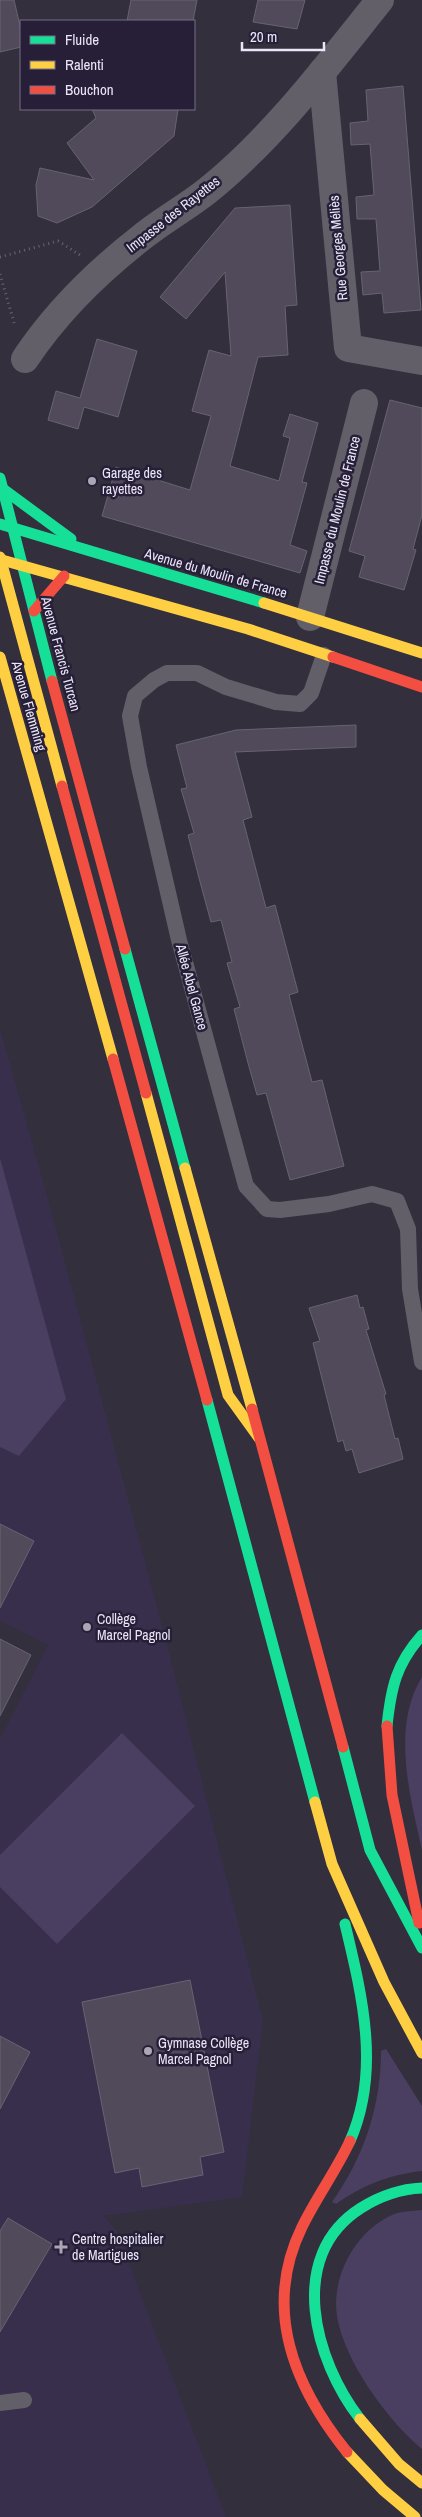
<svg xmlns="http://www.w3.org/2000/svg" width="422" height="2517" font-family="'Archivo Narrow',sans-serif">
<rect width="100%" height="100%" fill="#332f3d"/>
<path fill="#382f4d" d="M 0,1029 L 48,1199 L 164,1633 L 263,2021 L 242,2197 L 104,2216 L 116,2230 L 226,2517 L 0,2517 L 0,1739 L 48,1645 L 0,1621 Z"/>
<g fill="#4a3f61">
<path d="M 0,1158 L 66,1399 L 19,1456 L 0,1447 Z"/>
<path d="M 422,1677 L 422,1850 C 410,1796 391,1727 422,1677 Z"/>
<path d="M 122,1733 L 195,1806 L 57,1944 L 0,1887 L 0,1855 Z"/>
<path d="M 386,2049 L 422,2106 L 422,2171 C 388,2175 363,2185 336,2204 L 332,2202 C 364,2157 381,2106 381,2051 Z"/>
<path d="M 422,2210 L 422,2449 C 388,2421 344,2361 337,2316 C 331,2276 356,2231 392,2215 C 400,2211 413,2211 422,2210 Z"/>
</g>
<g fill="#504a5b" stroke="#676470">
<path d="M 0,0 L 14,0 L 21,30 L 21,47 L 0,52 Z"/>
<path d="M 131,0 L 197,0 L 193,21 L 127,21 Z"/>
<path d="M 258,0 L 305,0 L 297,29 L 253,22 Z"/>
<path d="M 403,86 L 421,310 L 384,313 L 382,293 L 363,295 L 361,272 L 380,271 L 376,219 L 357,219 L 356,197 L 374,195 L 370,144 L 351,145 L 350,123 L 368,121 L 366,90 Z"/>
<path d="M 92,109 L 178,109 L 174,136 L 92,207 L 57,223 L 38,216 L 36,185 L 40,168 L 94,180 L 67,143 L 96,118 Z"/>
<path d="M 290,205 L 297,305 L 285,306 L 288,355 L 258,357 L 230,466 L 279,481 L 290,438 L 283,436 L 290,414 L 318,423 L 302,482 L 307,483 L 290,545 L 307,551 L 300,573 L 102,516 L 116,467 L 190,490 L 211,416 L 192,411 L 209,350 L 231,356 L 225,272 L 186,319 L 160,297 L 235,208 Z"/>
<path d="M 97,339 L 137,351 L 118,417 L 84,407 L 78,429 L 48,420 L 56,391 L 80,398 Z"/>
<path d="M 390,400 L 422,408 L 422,515 L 413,549 L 416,550 L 404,590 L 359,577 L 365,556 L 349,551 Z"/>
<path d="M 356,725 L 356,747 L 235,752 L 252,817 L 243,820 L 266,908 L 275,905 L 298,992 L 289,995 L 299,1033 L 312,1082 L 322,1080 L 344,1166 L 290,1180 L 266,1093 L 257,1095 L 248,1063 L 234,1009 L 240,1007 L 227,963 L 232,962 L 221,920 L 211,922 L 199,878 L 188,835 L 194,833 L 181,789 L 187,788 L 176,745 L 236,730 Z"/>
<path d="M 357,1295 L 360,1308 L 363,1307 L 369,1329 L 366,1330 L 386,1394 L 384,1395 L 395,1439 L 398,1438 L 403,1459 L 359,1473 L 352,1449 L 346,1451 L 343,1440 L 338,1442 L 313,1343 L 320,1341 L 309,1308 Z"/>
<path d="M 0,1524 L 34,1541 L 0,1608 Z"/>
<path d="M 0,1639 L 31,1655 L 0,1716 Z"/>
<path d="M 190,1980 L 224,2152 L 200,2157 L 203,2175 L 142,2187 L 139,2168 L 115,2173 L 82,2002 Z"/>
<path d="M 0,2036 L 30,2052 L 0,2109 Z"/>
<path d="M 8,2218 L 52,2244 L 0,2332 L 0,2231 Z"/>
</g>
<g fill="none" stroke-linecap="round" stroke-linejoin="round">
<g stroke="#69656f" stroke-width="3" stroke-dasharray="1 4" stroke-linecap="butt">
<path d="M 0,257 L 58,241 L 80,255"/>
<path d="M 0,274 L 15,326"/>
</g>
<g stroke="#635f69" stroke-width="16">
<path d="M 324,655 L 311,693 L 300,704 L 276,702 L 226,687 L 197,673 L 167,673 L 154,680 L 135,696 L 130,716 L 139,767 L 179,940 L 246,1186 L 267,1209 L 280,1210 L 329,1204 L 372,1194 L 397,1201 L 408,1229 L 410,1289 L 422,1362"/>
<path d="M 0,2403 L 24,2400"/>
</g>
<g stroke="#635f69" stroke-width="28">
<path d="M 322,72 L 348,348 L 422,361"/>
<path d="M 25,359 C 57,311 97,272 142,237 C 163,220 187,207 207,191 C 274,137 327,66 380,0"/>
<path d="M 310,617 L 364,403"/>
</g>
<g stroke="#16e098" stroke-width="11">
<path d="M 0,478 L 52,681"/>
<path d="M 3,489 L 71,539"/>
<path d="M 0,524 L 264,603"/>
<path d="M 125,949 L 185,1168"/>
<path d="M 207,1400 L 315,1802"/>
<path d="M 387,1726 C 391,1688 396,1664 422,1635"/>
<path d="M 343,1747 L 370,1850 L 422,1948"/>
<path d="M 345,1924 C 362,1995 381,2071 350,2141"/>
<path d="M 360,2419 C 315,2361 285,2256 361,2208 C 380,2196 400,2189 422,2188"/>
</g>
<g stroke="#ffcf43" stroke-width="11">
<path d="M 0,557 L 62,786"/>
<path d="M 2,560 L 248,629 L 333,657"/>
<path d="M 264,603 L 422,653"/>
<path d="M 0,657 L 113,1059"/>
<path d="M 146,1093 L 228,1395 L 259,1438"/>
<path d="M 185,1168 L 252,1409"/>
<path d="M 315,1802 L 332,1864 L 384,1982 L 422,2053"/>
<path d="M 360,2419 L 399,2464 L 422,2483"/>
<path d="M 347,2452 L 383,2490 L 415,2517"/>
</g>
<g stroke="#f24e42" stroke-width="11">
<path d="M 34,611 L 64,576"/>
<path d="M 333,657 L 422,687"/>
<path d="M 52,681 L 125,949"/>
<path d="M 62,786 L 146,1093"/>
<path d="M 113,1059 L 207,1400"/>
<path d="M 252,1409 L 343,1747"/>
<path d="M 387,1726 L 392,1795 L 419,1923"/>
<path d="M 347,2452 C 294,2386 262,2309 302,2227 C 316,2198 336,2171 350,2141"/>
</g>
</g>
<g fill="#aaa6b6" stroke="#271f38" stroke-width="2">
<circle cx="92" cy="481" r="5"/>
<circle cx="87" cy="1627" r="5"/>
<circle cx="148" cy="2051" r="5"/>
<path d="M58.5 2239.5h5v5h5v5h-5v5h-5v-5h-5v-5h5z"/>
</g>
<g text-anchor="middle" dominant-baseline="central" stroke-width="5" stroke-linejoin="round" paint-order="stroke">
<g font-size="14" fill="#eae6f7" stroke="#271f38">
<text transform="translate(173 214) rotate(-38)">Impasse des Rayettes</text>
<text transform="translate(338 248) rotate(-95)">Rue Georges Méliès</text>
<text transform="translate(337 510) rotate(-76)">Impasse du Moulin de France</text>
<text transform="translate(216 573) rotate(16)">Avenue du Moulin de France</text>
<text transform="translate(61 654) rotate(75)">Avenue Francis Turcan</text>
<text transform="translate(29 706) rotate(74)">Avenue Flemming</text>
<text transform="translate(192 987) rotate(75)">Allée Abel Gance</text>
</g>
<g font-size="14" fill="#eae6f7" stroke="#271f38" text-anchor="start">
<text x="102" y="473">Garage des<tspan x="102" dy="16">rayettes</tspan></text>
<text x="97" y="1619">Collège<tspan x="97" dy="16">Marcel Pagnol</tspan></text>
<text x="158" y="2043">Gymnase Collège<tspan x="158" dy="16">Marcel Pagnol</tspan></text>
<text x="72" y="2239">Centre hospitalier<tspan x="72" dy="16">de Martigues</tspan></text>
</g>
</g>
<rect x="20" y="20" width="175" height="90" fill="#271f38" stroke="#756f84"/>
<rect x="30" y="36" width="25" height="8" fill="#16e098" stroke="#756f84"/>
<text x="65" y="45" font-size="15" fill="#eae6f7">Fluide</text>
<rect x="30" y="61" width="25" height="8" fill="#ffcf43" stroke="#756f84"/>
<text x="65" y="70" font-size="15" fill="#eae6f7">Ralenti</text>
<rect x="30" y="86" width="25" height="8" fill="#f24e42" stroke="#756f84"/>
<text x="65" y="95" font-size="15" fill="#eae6f7">Bouchon</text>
<path d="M242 42v8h82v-8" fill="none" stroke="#eae6f7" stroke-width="2.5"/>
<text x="250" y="42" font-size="15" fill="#eae6f7" stroke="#271f38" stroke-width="4" paint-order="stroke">20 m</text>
</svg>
